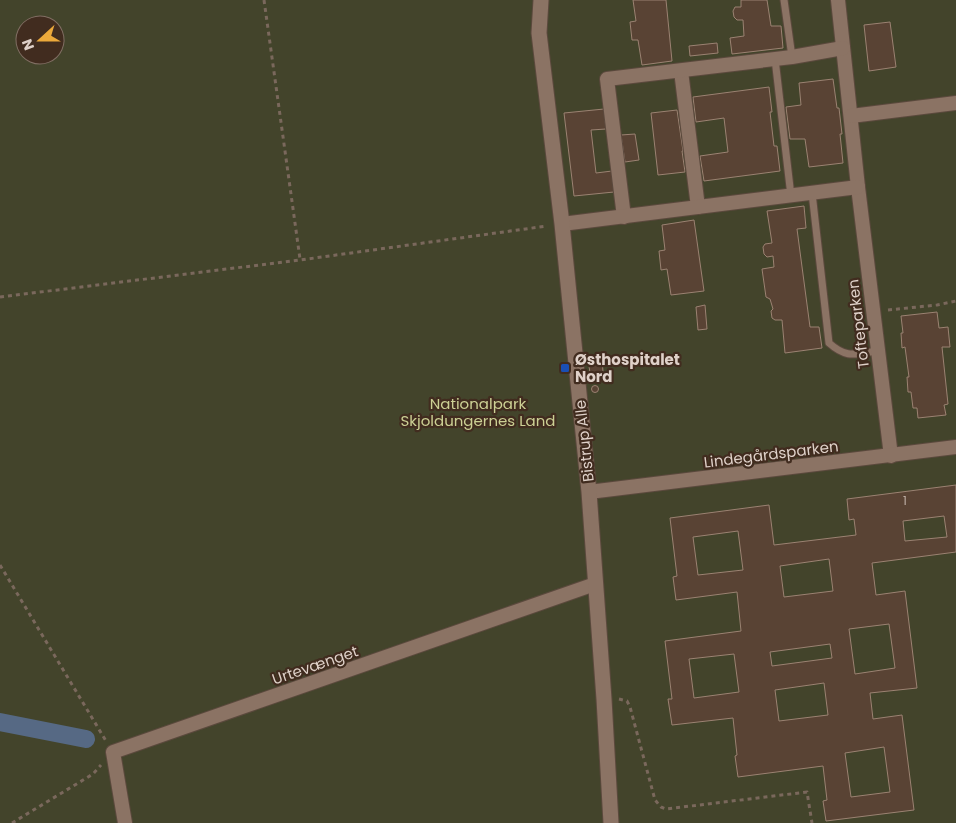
<svg xmlns="http://www.w3.org/2000/svg" width="956" height="823" font-family="Poppins,sans-serif">
<rect width="100%" height="100%" fill="#412c1f"/>
<path fill="#43442b" fill-rule="evenodd" d="M 0,0 L 956,0 L 956,823 L 0,823 ZM 25,25 L 55,25 L 55,55 L 25,55 Z"/>
<g fill="none" stroke-linecap="round" stroke-linejoin="round">
<path stroke="#566984" stroke-width="18" d="M 0,722 L 86,739"/>
</g>
<g fill="#594334" stroke="#9b8272" fill-rule="evenodd">
<path d="M 633,0 L 666,0 L 672,61 L 642,65 L 638,40 L 632,40 L 630,22 L 636,21 Z"/>
<path d="M 741,0 L 767,0 L 771,26 L 781,26 L 783,48 L 732,54 L 730,38 L 744,36 L 743,20 L 737,20 L 734,17 L 733,11 L 735,7 L 741,7 Z"/>
<path d="M 890,22 L 896,67 L 869,71 L 864,25 Z"/>
<path d="M 717,43 L 718,53 L 690,56 L 689,46 Z"/>
<path d="M 833,79 L 837,108 L 839,108 L 842,134 L 840,134 L 843,163 L 809,167 L 805,139 L 790,139 L 786,107 L 801,105 L 799,83 Z"/>
<path d="M 769,87 L 772,112 L 770,112 L 774,146 L 777,146 L 780,171 L 704,181 L 700,156 L 728,152 L 724,118 L 696,122 L 693,97 Z"/>
<path d="M 604,109 L 606,129 L 591,130 L 596,173 L 612,171 L 614,192 L 574,196 L 564,113 Z"/>
<path d="M 677,110 L 683,151 L 682,151 L 685,172 L 658,175 L 651,113 Z"/>
<path d="M 635,134 L 639,160 L 625,162 L 621,135 Z"/>
<path d="M 804,206 L 806,228 L 797,229 L 810,327 L 819,327 L 822,348 L 785,353 L 782,320 L 775,320 L 772,318 L 771,311 L 773,309 L 770,299 L 766,297 L 762,269 L 774,267 L 773,256 L 767,257 L 764,254 L 763,247 L 765,244 L 772,243 L 767,211 Z"/>
<path d="M 694,220 L 704,291 L 671,295 L 667,269 L 661,270 L 659,251 L 665,250 L 662,225 Z"/>
<path d="M 705,305 L 707,329 L 698,330 L 696,307 Z"/>
<path d="M 937,312 L 939,328 L 948,327 L 950,347 L 942,347 L 948,404 L 944,405 L 946,415 L 918,418 L 917,408 L 913,408 L 911,392 L 908,392 L 907,377 L 909,377 L 905,347 L 902,348 L 901,333 L 903,333 L 901,316 Z"/>
<path d="M 602,358 L 603,372 L 590,373 L 588,359 Z"/>
<circle cx="595" cy="389" r="3.5"/>
<path d="M 956,485 L 956,552 L 872,563 L 876,595 L 905,591 L 917,688 L 870,693 L 873,719 L 902,715 L 914,810 L 826,821 L 823,801 L 827,800 L 823,766 L 738,777 L 735,756 L 737,755 L 733,718 L 672,725 L 668,699 L 672,699 L 665,641 L 741,631 L 737,592 L 676,600 L 673,577 L 677,576 L 670,518 L 769,505 L 774,545 L 856,535 L 854,519 L 849,520 L 847,499 ZM 944,516 L 947,537 L 905,541 L 903,521 ZM 738,531 L 743,570 L 698,575 L 693,537 ZM 829,559 L 833,591 L 784,597 L 780,566 ZM 889,624 L 895,668 L 855,674 L 849,629 ZM 830,644 L 832,658 L 772,666 L 770,652 ZM 734,654 L 739,692 L 694,698 L 689,659 ZM 824,683 L 828,715 L 779,721 L 775,690 ZM 884,747 L 890,792 L 851,797 L 845,753 Z"/>
</g>
<g fill="none" stroke-linecap="round" stroke-linejoin="round">
<defs>
<g id="lane">
<path d="M 784,0 L 792,57"/>
<path d="M 775,59 L 791,196"/>
<path d="M 812,193 L 829,343 C 847,359 855,354 877,351"/>
</g>
<g id="street">
<path d="M 838,0 L 858,187 L 891,456"/>
<path d="M 681,71 L 698,207"/>
<path d="M 851,116 L 956,103"/>
<path d="M 624,217 L 607,79 L 792,57 L 843,48"/>
<path d="M 562,224 L 858,187"/>
<path d="M 589,492 L 956,447"/>
<path d="M 125,823 L 113,752 L 595,584"/>
</g>
<path id="secondary" d="M 541,0 L 539,33 L 562,224 L 589,492 L 604,699 L 611,823"/>
</defs>
<use href="#lane" stroke="#5b493d" stroke-width="9"/>
<use href="#street" stroke="#5b493d" stroke-width="16"/>
<use href="#secondary" stroke="#5b493d" stroke-width="17"/>
<g stroke="#7a685c" stroke-width="3" stroke-dasharray="4 4" stroke-linecap="butt">
<path d="M 264,0 L 300,259"/>
<path d="M 0,297 L 300,260 L 547,226"/>
<path d="M 888,310 L 937,305 L 956,301"/>
<path d="M 0,565 L 106,741"/>
<path d="M 619,699 L 627,701 L 630,707 L 655,800 L 661,807 L 666,809 L 807,792 L 812,823"/>
<path d="M 12,823 L 93,774 L 101,765"/>
</g>
<use href="#lane" stroke="#8b7364" stroke-width="7"/>
<use href="#street" stroke="#8b7364" stroke-width="14"/>
<use href="#secondary" stroke="#8b7364" stroke-width="15"/>
</g>
<rect fill="#1a4fb4" stroke="#412c1f" stroke-width="2" x="560" y="363" width="10" height="10" rx="2.5"/>
<g text-anchor="middle" dominant-baseline="central" stroke-width="4.5" stroke-linejoin="round" paint-order="stroke">
<g font-size="12" fill="#beaea4">
<text x="905" y="500">1</text>
</g>
<g font-size="15" fill="#dfd1c9" stroke="#412c1f">
<text transform="translate(858 324) rotate(-97)">Tofteparken</text>
<text transform="translate(584 441) rotate(-96)">Bistrup Alle</text>
<text transform="translate(771 454) rotate(-7)">Lindegårdsparken</text>
<text transform="translate(315 665) rotate(-19)">Urtevænget</text>
</g>
<g font-size="15" font-weight="bold" fill="#dfd1c9" stroke="#412c1f" text-anchor="start">
<text x="575" y="359">Østhospitalet<tspan x="575" dy="17">Nord</tspan></text>
</g>
<g font-size="15" fill="#ccd094" stroke="#412c1f">
<text x="478" y="403">Nationalpark<tspan x="478" dy="17">Skjoldungernes Land</tspan></text>
</g>
</g>
<g transform="translate(40 40) rotate(249)"><circle r="24" fill="#412c1f" stroke="#806e63"/>
<path d="M0-4L9 19L0 12L-9 19Z" fill="#eca93b"/>
<text y="-8" font-size="14" font-weight="bold" text-anchor="middle" fill="#dfd1c9">N</text>
</g>
</svg>
